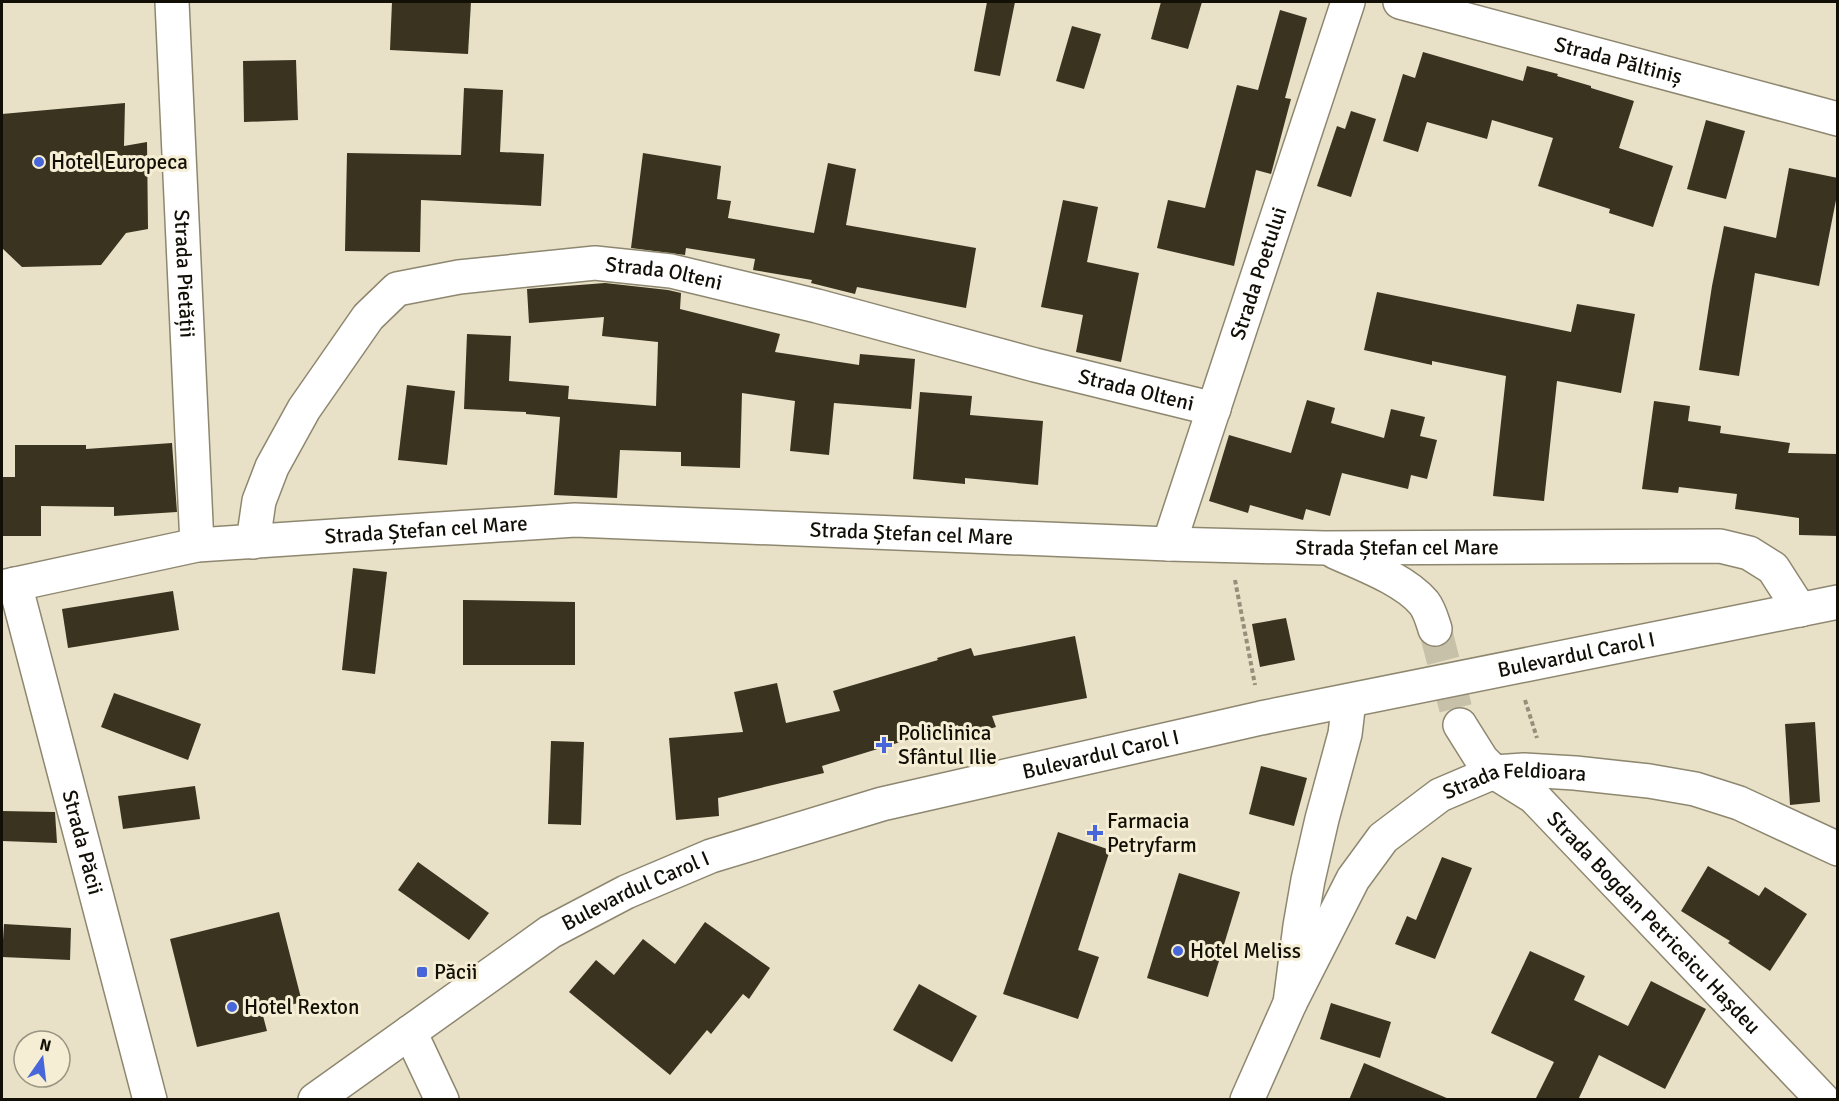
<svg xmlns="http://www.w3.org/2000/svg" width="1839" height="1101" font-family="Signika,sans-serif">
<rect width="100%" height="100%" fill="#e8e0c7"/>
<g fill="#3a331f">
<path d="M 392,2 L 471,2 L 468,54 L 390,50 Z"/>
<path d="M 987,2 L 1015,2 L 1000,76 L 974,71 Z"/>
<path d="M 1161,2 L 1202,2 L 1188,49 L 1151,39 Z"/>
<path d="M 1280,10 L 1307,18 L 1285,98 L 1291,99 L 1271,174 L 1256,170 L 1234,266 L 1157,248 L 1168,200 L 1205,208 L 1237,85 L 1258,90 Z"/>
<path d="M 1072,26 L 1101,34 L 1084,89 L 1056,81 Z"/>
<path d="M 1423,52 L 1523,81 L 1527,66 L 1558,74 L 1557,76 L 1591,86 L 1591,88 L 1634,101 L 1619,148 L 1673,166 L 1653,227 L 1609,213 L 1610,209 L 1538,186 L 1553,138 L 1492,120 L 1487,139 L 1427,122 L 1418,152 L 1383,141 L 1403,74 L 1415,78 Z"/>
<path d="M 296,60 L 298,120 L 244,122 L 243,61 Z"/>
<path d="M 464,88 L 503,90 L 500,152 L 544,154 L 541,206 L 421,200 L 420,252 L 345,251 L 347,153 L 461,155 Z"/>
<path d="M 125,103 L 124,146 L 147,142 L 148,229 L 126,233 L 101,265 L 22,267 L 2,248 L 2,114 Z"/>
<path d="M 1351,111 L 1376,119 L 1351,197 L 1317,186 L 1337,126 L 1345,129 Z"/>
<path d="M 1706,120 L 1745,131 L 1726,199 L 1687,189 Z"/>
<path d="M 643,153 L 721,166 L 717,199 L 731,201 L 728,218 L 814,233 L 828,163 L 856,169 L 846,225 L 976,248 L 966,308 L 857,287 L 855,294 L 811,283 L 812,280 L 753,270 L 755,259 L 686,248 L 685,255 L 631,248 Z"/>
<path d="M 1789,168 L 1838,178 L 1838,190 L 1819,286 L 1755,273 L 1739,376 L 1699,370 L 1712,286 L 1724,226 L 1776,238 Z"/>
<path d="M 1063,200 L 1098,207 L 1087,262 L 1139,273 L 1121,362 L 1076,352 L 1083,315 L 1041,307 Z"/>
<path d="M 605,283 L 668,290 L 681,293 L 680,309 L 780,334 L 775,352 L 859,365 L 860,354 L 915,359 L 911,409 L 834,403 L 829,455 L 790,451 L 795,401 L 742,393 L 740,468 L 681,466 L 681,452 L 620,450 L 617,498 L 554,495 L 560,417 L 526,414 L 526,412 L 464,409 L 467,334 L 511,336 L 509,381 L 569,386 L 568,399 L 656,406 L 658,342 L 602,336 L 604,317 L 529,323 L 527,289 Z"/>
<path d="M 1377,292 L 1571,332 L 1577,304 L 1635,314 L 1621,393 L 1557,381 L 1544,501 L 1493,496 L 1506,376 L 1432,361 L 1432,365 L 1364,350 Z"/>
<path d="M 407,385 L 455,391 L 447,465 L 398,460 Z"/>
<path d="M 920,392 L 972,396 L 970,415 L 1043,421 L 1038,485 L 965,478 L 965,484 L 913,479 Z"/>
<path d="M 1307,400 L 1335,408 L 1331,423 L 1384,438 L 1391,409 L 1425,417 L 1420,436 L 1437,440 L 1427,479 L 1411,475 L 1408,489 L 1342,473 L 1330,516 L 1306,509 L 1303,520 L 1250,505 L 1248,513 L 1209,501 L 1229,435 L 1291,453 Z"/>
<path d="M 1654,401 L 1690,406 L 1688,421 L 1721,426 L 1720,433 L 1790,443 L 1788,453 L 1838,454 L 1838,536 L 1799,535 L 1799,518 L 1735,509 L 1737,494 L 1679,487 L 1678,493 L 1642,489 Z"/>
<path d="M 172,443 L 177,512 L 114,516 L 114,507 L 41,506 L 41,536 L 2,536 L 2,477 L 15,477 L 15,445 L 86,445 L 86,449 Z"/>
<path d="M 353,568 L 387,572 L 375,674 L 342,670 Z"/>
<path d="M 173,591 L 179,630 L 68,648 L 62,609 Z"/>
<path d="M 463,600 L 575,602 L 575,665 L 463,665 Z"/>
<path d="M 1286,618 L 1295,660 L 1260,667 L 1252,624 Z"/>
<path d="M 1075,636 L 1087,698 L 992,716 L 996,727 L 962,737 L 958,725 L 907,740 L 822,766 L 824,773 L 718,798 L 719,816 L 676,820 L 669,738 L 743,732 L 734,692 L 777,683 L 786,723 L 840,711 L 833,691 L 938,660 L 937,658 L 971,648 L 974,656 Z"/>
<path d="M 114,693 L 201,724 L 188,760 L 101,727 Z"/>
<path d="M 1815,722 L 1820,802 L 1790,805 L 1785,724 Z"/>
<path d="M 551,741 L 584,742 L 581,825 L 548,824 Z"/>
<path d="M 1261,766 L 1307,778 L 1294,826 L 1249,814 Z"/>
<path d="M 195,786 L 200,819 L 123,829 L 118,796 Z"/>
<path d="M 2,811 L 55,812 L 57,843 L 2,841 Z"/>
<path d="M 1058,832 L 1110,850 L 1078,950 L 1099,957 L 1078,1019 L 1003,994 Z"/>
<path d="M 1442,857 L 1472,868 L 1435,959 L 1395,944 L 1407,916 L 1416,920 Z"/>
<path d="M 418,862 L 489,913 L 469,940 L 398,890 Z"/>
<path d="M 1708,866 L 1759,896 L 1765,887 L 1807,914 L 1770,971 L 1728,943 L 1730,941 L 1681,911 Z"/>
<path d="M 1179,873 L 1240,892 L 1208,997 L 1147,978 Z"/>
<path d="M 279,912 L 302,1002 L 262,1012 L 267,1031 L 197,1047 L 170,939 Z"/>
<path d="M 705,922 L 770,968 L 749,999 L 743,994 L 711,1034 L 707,1030 L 670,1075 L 569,992 L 596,960 L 614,975 L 643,939 L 675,964 Z"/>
<path d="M 4,924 L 71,928 L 70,960 L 2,957 Z"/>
<path d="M 1530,951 L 1585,976 L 1574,1000 L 1628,1026 L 1651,981 L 1706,1009 L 1665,1089 L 1599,1055 L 1578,1100 L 1535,1100 L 1554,1062 L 1491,1033 Z"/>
<path d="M 919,984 L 977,1016 L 952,1062 L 893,1030 Z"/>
<path d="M 1331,1003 L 1391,1022 L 1380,1058 L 1320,1039 Z"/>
<path d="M 1364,1063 L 1449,1099 L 1449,1100 L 1349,1100 Z"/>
</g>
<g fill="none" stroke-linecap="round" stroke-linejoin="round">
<path stroke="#c8c1aa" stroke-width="33" stroke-dasharray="33 16" stroke-linecap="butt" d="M 1435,629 L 1460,725"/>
<defs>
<g id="minor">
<path id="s1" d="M 172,2 L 197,545"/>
<path id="s2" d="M 1400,2 L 1838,119"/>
<path id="s3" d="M 253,542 L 259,501 L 272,467 L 304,409 L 368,317 L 397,289 L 459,277 L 595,263 L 671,271 L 817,306 L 1035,365 L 1214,409"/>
<path id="s4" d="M 1169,544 L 1348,2"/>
<path d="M 1335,552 C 1362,564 1405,580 1424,603 C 1430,611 1432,620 1435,629"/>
<path id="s5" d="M 15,584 L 150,1100"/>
<path id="s6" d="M 2,587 L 197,545 L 575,520 L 1169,544 L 1325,548 L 1720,546 L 1749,553 L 1773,568 L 1800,610"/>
<path id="s7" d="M 1460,725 L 1482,760 L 1494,772 L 1534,797 L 1823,1100"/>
<path id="s8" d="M 1290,1003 L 1353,879 L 1383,838 L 1440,795 L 1494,772 L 1524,770 L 1575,773 L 1649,781 L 1695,789 L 1739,803 L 1838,849"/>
<path d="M 410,1032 L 442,1100"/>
<path d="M 1247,1100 L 1290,1003 L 1300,926 L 1308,880 L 1322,819 L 1345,734 L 1349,701"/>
</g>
<g id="major">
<path id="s9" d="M 315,1100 L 550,932 L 626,892 L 711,856 L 882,804 L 1261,718 L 1838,602"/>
</g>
</defs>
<use href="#minor" stroke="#8e8770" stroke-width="36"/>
<use href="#major" stroke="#8e8770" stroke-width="36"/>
<g stroke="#958f7c" stroke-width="4" stroke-dasharray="4.5 3" stroke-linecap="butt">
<path d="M 1235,580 L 1255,685"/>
<path d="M 1525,700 L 1537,738"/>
</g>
<use href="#minor" stroke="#fff" stroke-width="33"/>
<use href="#major" stroke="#fff" stroke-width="33"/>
</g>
<g fill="#4666d9" stroke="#f5eed4" stroke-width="2">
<circle cx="39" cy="162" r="6"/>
<path d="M881 736h6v6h6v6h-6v6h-6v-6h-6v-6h6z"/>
<path d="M1092 824h6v6h6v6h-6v6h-6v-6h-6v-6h6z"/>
<circle cx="1178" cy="951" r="6"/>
<rect x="416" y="966" width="12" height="12" rx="3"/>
<circle cx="232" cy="1007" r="6"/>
</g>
<g text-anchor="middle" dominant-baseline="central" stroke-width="6" stroke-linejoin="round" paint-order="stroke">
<g font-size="21" fill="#110f06" stroke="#f5eed4">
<text stroke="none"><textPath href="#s2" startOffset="226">Strada Păltiniș</textPath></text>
<text stroke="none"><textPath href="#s1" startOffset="272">Strada Pietății</textPath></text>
<text stroke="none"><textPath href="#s4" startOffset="285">Strada Poetului</textPath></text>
<text stroke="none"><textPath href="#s3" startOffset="566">Strada Olteni</textPath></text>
<text stroke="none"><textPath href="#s3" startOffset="1053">Strada Olteni</textPath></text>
<text stroke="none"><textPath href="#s6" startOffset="429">Strada Ștefan cel Mare</textPath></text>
<text stroke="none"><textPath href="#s6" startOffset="915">Strada Ștefan cel Mare</textPath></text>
<text stroke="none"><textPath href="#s6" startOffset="1401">Strada Ștefan cel Mare</textPath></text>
<text stroke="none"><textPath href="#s9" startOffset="1356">Bulevardul Carol I</textPath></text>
<text stroke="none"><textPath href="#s9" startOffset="870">Bulevardul Carol I</textPath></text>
<text stroke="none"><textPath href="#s8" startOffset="339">Strada Feldioara</textPath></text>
<text stroke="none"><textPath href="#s5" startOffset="267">Strada Păcii</textPath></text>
<text stroke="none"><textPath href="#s9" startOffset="384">Bulevardul Carol I</textPath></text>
<text stroke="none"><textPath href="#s7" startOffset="279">Strada Bogdan Petriceicu Hașdeu</textPath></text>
</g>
<g font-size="21" fill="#110f06" stroke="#f5eed4" text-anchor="start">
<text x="51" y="162">Hotel Europeca</text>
<text x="898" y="733">Policlinica<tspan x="898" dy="24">Sfântul Ilie</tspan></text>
<text x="1107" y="821">Farmacia<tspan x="1107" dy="24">Petryfarm</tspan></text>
<text x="1190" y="951">Hotel Meliss</text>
<text x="434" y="972">Păcii</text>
<text x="244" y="1007">Hotel Rexton</text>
</g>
</g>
<rect width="1839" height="1101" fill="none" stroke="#110f06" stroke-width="6"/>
<g transform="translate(42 1059) rotate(14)"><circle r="28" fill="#f5eed4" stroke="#9a9582" stroke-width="1.5"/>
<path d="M0-4.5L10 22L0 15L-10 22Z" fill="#4666d9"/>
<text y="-9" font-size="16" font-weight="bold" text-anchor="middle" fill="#110f06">N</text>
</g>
</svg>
